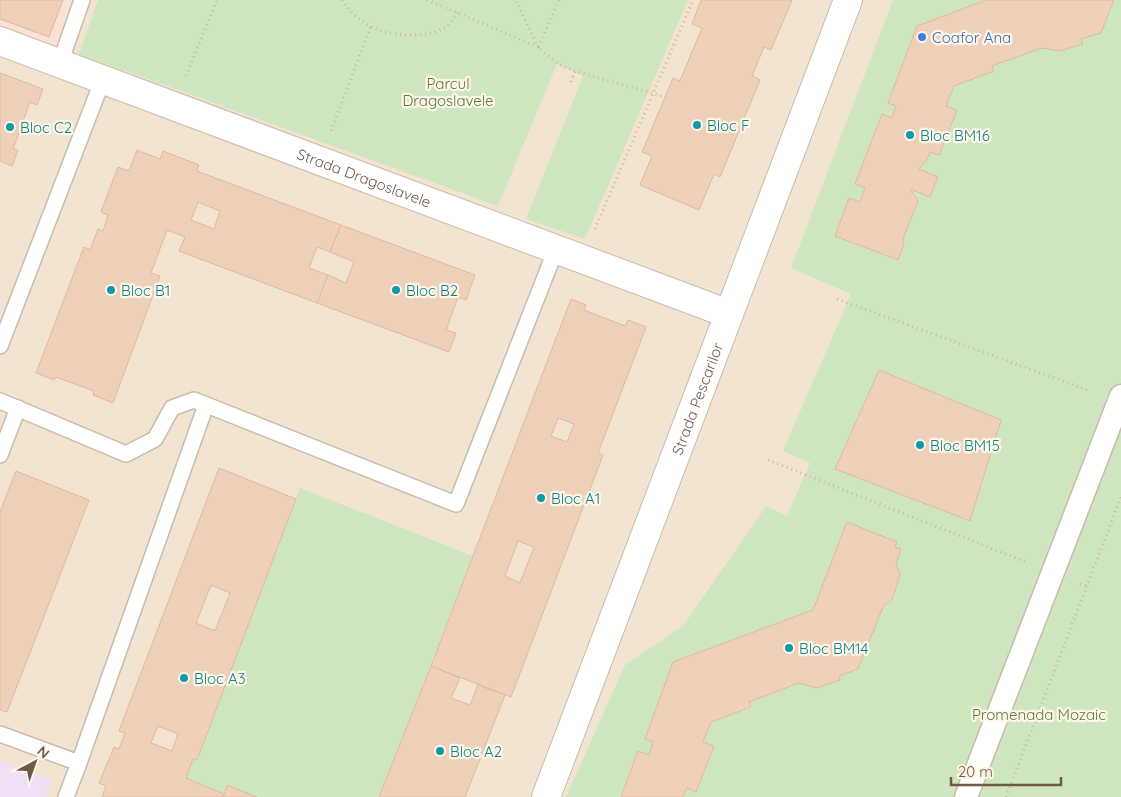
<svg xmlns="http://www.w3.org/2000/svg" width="1121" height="797" font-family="Quicksand,sans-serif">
<rect width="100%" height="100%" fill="#fbf2e2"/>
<rect fill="#f2e4d0" x="0" y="0" width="1121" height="797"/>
<path fill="#fbe2d6" d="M 0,0 L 72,0 L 54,53 L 0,33 Z"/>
<path fill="#efdff7" d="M 0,761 L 52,780 L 46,797 L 0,797 Z"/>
<g fill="#cfe7c1">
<path d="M 98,0 L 688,0 L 585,239 L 526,219 L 583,76 L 557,64 L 498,206 L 79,54 Z"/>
<path d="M 893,0 L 1121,0 L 1121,797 L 566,797 L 625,665 L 683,626 L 766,506 L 787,516 L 810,463 L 783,451 L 851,294 L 791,268 Z"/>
<path d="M 300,488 L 473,556 L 379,797 L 257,797 L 227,786 L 224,794 L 186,778 L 193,759 L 197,760 Z"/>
</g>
<g fill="#efd1bb" stroke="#e0b99c" fill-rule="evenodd">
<path d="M 0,0 L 63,0 L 49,37 L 0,19 Z"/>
<path d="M 701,0 L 792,0 L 771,50 L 764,47 L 752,76 L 760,80 L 720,177 L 714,174 L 699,210 L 640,185 L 652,156 L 642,152 L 673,78 L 680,81 L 702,28 L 692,24 Z"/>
<path d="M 986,0 L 1114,0 L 1101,33 L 1081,39 L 1083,44 L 1060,51 L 1042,48 L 992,66 L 994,71 L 954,86 L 946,106 L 957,110 L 939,155 L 930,152 L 926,161 L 919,169 L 938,177 L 930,197 L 910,189 L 918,201 L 903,239 L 904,244 L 898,260 L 835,236 L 849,198 L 860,202 L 865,188 L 855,184 L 882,114 L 892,118 L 896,106 L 888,103 L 917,26 Z"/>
<path d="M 0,73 L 43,89 L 37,105 L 30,102 L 13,149 L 18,150 L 12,166 L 0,161 Z"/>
<path d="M 137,150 L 160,159 L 163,151 L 199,165 L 197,171 L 341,225 L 330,252 L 317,247 L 309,268 L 328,275 L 317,303 L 179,251 L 185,237 L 167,230 L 151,273 L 160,276 L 113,403 L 93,395 L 94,391 L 56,377 L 54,380 L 36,373 L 84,247 L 90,250 L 98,229 L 103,231 L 108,215 L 101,212 L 118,167 L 129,171 ZM 198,202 L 220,211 L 214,229 L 191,220 Z"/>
<path d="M 341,225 L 475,275 L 466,300 L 458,297 L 446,330 L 456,333 L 449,352 L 317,303 L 328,275 L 346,283 L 354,262 L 330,252 Z"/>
<path d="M 571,299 L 586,305 L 584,310 L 625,326 L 628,320 L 646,327 L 598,453 L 603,455 L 511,697 L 431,666 ZM 558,418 L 574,424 L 567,442 L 551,436 ZM 518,541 L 534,547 L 520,583 L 505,576 Z"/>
<path d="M 879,370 L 1001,420 L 970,521 L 835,469 Z"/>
<path d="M 219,468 L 296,499 L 197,760 L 193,759 L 186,778 L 224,794 L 223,797 L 102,797 L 106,786 L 99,783 L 114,747 L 119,749 L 125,733 L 119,731 ZM 211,585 L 230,593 L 215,631 L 196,623 ZM 158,726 L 178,734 L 172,751 L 151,743 Z"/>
<path d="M 16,471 L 89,500 L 7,712 L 0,710 L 0,512 Z"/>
<path d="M 847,522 L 897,542 L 895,547 L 901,549 L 896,563 L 900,575 L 892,600 L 883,607 L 858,669 L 839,676 L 840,680 L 817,688 L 799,683 L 749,702 L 751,707 L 711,722 L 703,742 L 714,746 L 696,792 L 687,788 L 683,797 L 621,797 L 638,751 L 649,755 L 653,742 L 645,739 L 673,662 L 813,610 Z"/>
<path d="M 431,666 L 460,678 L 451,698 L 470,705 L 478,685 L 505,695 L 465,797 L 379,797 Z"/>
<path d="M 227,785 L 257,797 L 223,797 Z"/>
</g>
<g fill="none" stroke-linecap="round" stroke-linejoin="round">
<defs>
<g id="service">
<path d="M 60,63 L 82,0"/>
<path d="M 0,346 L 103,79"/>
<path d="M 0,401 L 126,454 L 155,439 L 172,408 L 194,400 L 456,504 L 556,249"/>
<path d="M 0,455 L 18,408"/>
<path d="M 0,734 L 79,763 L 66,797"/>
<path d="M 79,763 L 206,405"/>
</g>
<path id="pedestrian" d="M 966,797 L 1121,396"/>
<g id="minor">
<path id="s1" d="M 0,41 L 729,314"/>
<path id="s2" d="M 546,797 L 848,0"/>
</g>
</defs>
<use href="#service" stroke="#cbbaa9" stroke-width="18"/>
<use href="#pedestrian" stroke="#cbbaa9" stroke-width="25"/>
<use href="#minor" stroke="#cbbaa9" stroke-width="30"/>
<g stroke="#d3b59e" stroke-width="3" stroke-dasharray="1 4" stroke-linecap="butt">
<path d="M 342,0 C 349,11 359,20 370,26 C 389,36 423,39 442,29 C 449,26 454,18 458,12"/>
<path d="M 427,0 L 538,47 L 516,0"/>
<path d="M 559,0 L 538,47 L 558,64 L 575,71 L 665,97"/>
<path d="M 186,76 L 217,0"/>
<path d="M 571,82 L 575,71"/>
<path d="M 331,131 L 371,26"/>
<path d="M 595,229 L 693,0"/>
<path d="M 837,299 L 1090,391"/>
<path d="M 768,460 L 1026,562"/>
<path d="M 1080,584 L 1087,586"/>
<path d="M 1006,797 L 1121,497"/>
</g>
<use href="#service" stroke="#fff" stroke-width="15"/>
<use href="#pedestrian" stroke="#fff" stroke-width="22"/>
<use href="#minor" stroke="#fff" stroke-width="28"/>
</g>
<circle fill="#3f7fe0" stroke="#fef6e7" stroke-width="2" cx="922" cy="37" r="5"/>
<g fill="#0f9aa8" stroke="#fef6e7" stroke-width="2">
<circle cx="697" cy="125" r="5"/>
<circle cx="10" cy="127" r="5"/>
<circle cx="910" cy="135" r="5"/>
<circle cx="111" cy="290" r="5"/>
<circle cx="396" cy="290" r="5"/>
<circle cx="920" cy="445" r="5"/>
<circle cx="541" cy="498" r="5"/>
<circle cx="789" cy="648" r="5"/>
<circle cx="184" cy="678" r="5"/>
<circle cx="440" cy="751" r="5"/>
</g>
<g text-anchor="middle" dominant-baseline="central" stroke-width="4.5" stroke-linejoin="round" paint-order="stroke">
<g font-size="15" fill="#366cbe" stroke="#fef6e7" text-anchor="start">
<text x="932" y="37">Coafor Ana</text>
</g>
<g font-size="15" fill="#547b45" stroke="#fef6e7">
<text x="448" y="83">Parcul<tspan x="448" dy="17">Dragoslavele</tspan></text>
<text x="1039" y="714">Promenada Mozaic</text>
</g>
<g font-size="15" fill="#0d838f" stroke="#fef6e7" text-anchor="start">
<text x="707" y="125">Bloc F</text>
<text x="20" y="127">Bloc C2</text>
<text x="920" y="135">Bloc BM16</text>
<text x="121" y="290">Bloc B1</text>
<text x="406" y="290">Bloc B2</text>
<text x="930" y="445">Bloc BM15</text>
<text x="551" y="498">Bloc A1</text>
<text x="799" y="648">Bloc BM14</text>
<text x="194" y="678">Bloc A3</text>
<text x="450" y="751">Bloc A2</text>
</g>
<g font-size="15" fill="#71594a" stroke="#fef6e7">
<text stroke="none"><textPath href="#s1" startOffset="389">Strada Dragoslavele</textPath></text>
<text stroke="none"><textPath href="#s2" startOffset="426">Strada Pescarilor</textPath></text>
</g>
</g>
<g transform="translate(35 762) rotate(41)" stroke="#fef6e7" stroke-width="4" paint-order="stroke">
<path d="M0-4L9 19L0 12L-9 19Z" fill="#71594a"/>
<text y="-8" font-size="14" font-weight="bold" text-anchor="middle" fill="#71594a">N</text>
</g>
<path d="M951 777v8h110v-8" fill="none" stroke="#71594a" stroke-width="2.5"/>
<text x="958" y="777" font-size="15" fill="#71594a" stroke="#fef6e7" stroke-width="4" paint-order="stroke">20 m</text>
</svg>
